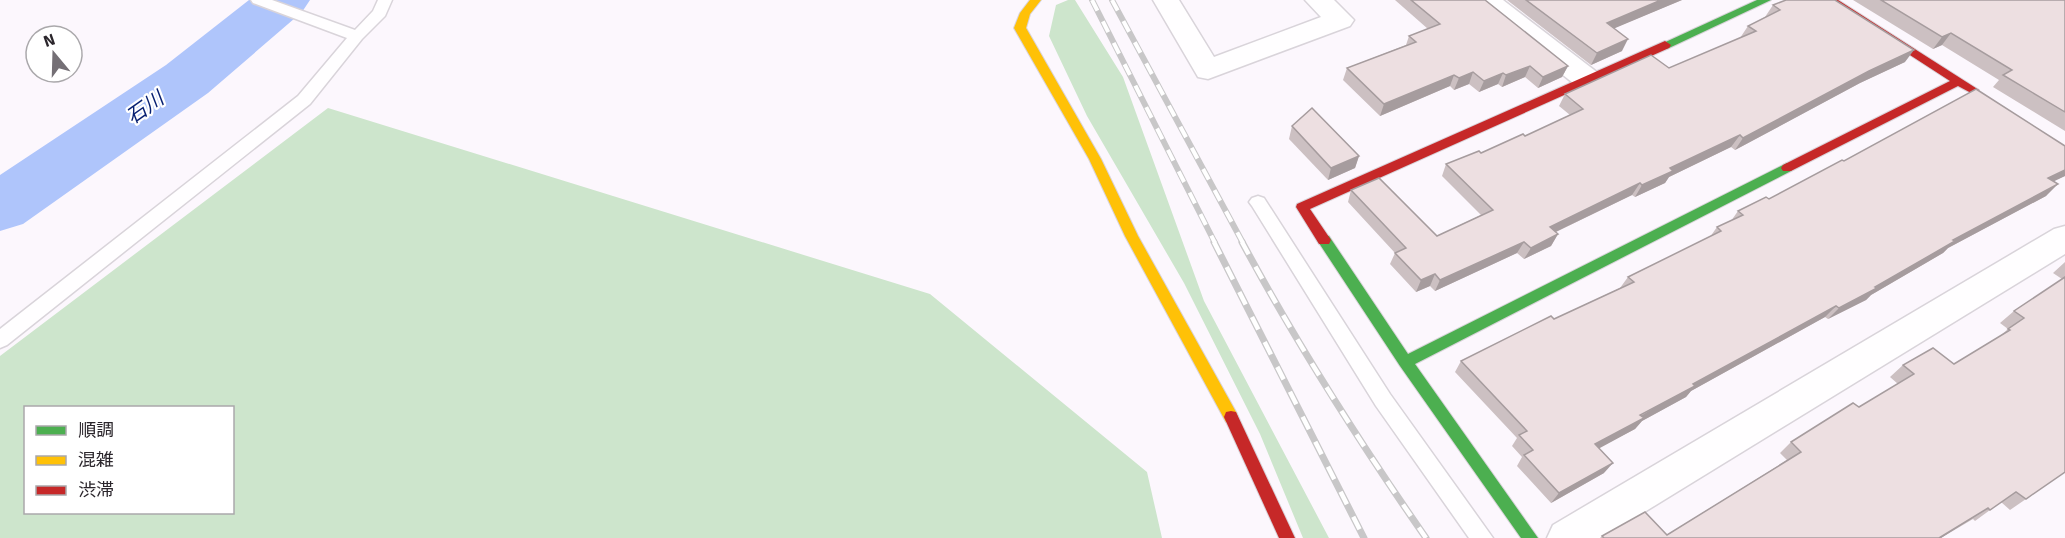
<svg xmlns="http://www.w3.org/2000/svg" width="2065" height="538" font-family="Signika,'Noto Sans JP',sans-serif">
<rect width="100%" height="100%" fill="#fcf7fd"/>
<g fill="#cde5cc" fill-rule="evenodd">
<path d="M 1068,0 L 1075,0 L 1123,77 L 1204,301 L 1329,538 L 1303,538 L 1260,434 L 1184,283 L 1087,116 L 1049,36 L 1056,5 Z"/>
<path d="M 328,108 L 930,294 L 1147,472 L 1162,538 L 0,538 L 0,356 ZM 26,408 L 232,408 L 232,512 L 26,512 Z"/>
</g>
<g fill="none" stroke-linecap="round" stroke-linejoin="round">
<path fill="#afc5fb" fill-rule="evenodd" d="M 249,0 L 310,0 L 302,12 L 208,93 L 23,224 L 0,231 L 0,175 L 166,65 Z"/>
<defs>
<g id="lane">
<path d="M 251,0 L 272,0 L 355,30 L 373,11 L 378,0 L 392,0 L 385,16 L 362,39 L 310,104 L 7,345 L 0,348 L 0,329 L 298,96 L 347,38 L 253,3 Z"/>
<path d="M 1258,196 L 1264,198 L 1390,394 L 1493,538 L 1469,538 L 1376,406 L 1252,206 L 1249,202 L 1252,198 Z"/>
</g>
<g id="street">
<path d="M 1153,0 L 1179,0 L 1214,57 L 1321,17 L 1305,0 L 1334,0 L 1354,20 L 1350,26 L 1208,79 L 1198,77 Z"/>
<path d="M 1473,0 L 1503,0 L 1598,73 L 1602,80 L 1598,87 L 1588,90 L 1578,87 L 1477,6 Z"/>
<path d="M 2065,226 L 2065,254 L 1602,538 L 1547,538 L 1553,525 L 2054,229 Z"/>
</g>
<g id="fast">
<path d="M 1757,0 L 1771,0 L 1669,48 L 1665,49 L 1659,45 Z"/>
<path d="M 1787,163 L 1791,165 L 1793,168 L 1791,171 L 1415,364 L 1538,538 L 1521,538 L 1400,366 L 1317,240 L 1324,235 L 1329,236 L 1408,354 Z"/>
</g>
<path id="slow" d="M 1030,0 L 1041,0 L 1030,14 L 1026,28 L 1101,159 L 1138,236 L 1236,412 L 1238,417 L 1236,422 L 1231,423 L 1226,422 L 1125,236 L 1089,159 L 1014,28 L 1020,13 Z"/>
<g id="jam">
<path d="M 1825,0 L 1838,0 L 1979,90 L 1973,94 L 1958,86 L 1791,171 L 1783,171 L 1781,168 L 1783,165 L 1950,81 Z"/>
<path d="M 1665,41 L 1671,45 L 1669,48 L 1310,209 L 1331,240 L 1329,244 L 1319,244 L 1296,207 L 1297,204 Z"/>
<path d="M 1231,411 L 1236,412 L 1295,538 L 1279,538 L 1224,417 L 1226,412 Z"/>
</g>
</defs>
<use href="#lane" stroke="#d9d4da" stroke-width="3"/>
<use href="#street" stroke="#d9d4da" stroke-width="3"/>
<use href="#fast" stroke="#d9d4da" stroke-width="2"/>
<use href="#slow" stroke="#d9d4da" stroke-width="2"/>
<use href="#jam" stroke="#d9d4da" stroke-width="2"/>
<use href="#lane" fill="#fffeff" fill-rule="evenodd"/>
<use href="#street" fill="#fffeff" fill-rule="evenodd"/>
<use href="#fast" fill="#4caf50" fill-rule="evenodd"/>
<use href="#slow" fill="#ffc107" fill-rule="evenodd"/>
<use href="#jam" fill="#c62828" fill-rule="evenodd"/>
<defs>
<g id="rail-far1">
<path d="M 1092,0 L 1215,243"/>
<path d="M 1112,0 L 1243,243"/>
</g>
<g id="rail">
<path d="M 1214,242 L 1364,538"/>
<path d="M 1242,242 C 1297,344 1360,443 1426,538"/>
</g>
</defs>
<use href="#rail-far1" stroke="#c8c7c8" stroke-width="6"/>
<use href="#rail" stroke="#c8c7c8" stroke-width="7"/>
<use href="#rail-far1" stroke="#fff" stroke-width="4" stroke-dasharray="12" stroke-linecap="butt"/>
<use href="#rail" stroke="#fff" stroke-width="4.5" stroke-dasharray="14" stroke-linecap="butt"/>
</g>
<g fill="#ccc0c2">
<path d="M 1395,0 L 1485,0 L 1568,66 L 1562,77 L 1538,88 L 1525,77 L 1502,87 L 1498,84 L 1479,92 L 1469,84 L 1454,90 L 1450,86 L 1380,116 L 1343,80 L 1347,68 L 1406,45 L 1409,36 L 1428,29 Z"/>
<path d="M 1507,0 L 1682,0 L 1614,28 L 1622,51 L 1591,65 Z"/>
<path d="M 1853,0 L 2065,0 L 2065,131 L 1993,87 L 1999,80 L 1942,45 L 1933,49 Z"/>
<path d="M 1773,5 L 1905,62 L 1860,83 L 1735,150 L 1731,147 L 1669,177 L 1665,183 L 1635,197 L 1632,195 L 1556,232 L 1558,234 L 1551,246 L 1524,259 L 1517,253 L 1435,291 L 1430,286 L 1416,292 L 1390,264 L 1395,253 L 1348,202 L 1351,190 L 1437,236 L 1481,215 L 1442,176 L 1446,164 L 1481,153 L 1525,136 L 1570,115 L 1559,106 L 1565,94 L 1669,68 L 1740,38 L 1748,26 L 1765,17 Z"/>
<path d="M 1292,126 L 1359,156 L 1355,168 L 1328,180 L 1289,139 Z"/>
<path d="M 1844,161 L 2065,176 L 2053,181 L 2046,196 L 1948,248 L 1943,253 L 1871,295 L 1866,300 L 1828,319 L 1825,317 L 1691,391 L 1686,397 L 1642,421 L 1635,429 L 1598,448 L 1604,473 L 1551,503 L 1517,466 L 1522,457 L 1512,446 L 1517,438 L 1455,372 L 1461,361 L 1554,319 L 1620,288 L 1628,277 L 1710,237 L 1717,227 L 1731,221 L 1738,211 L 1769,199 Z"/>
<path d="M 2065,262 L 2065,472 L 2010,510 L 2001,502 L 1975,521 L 1973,519 L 1941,538 L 1600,538 L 1602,536 L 1667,535 L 1787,460 L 1780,453 L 1791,442 L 1859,407 L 1898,384 L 1890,377 L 1903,365 L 1954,364 L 1999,337 L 2008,329 L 2000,323 L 2014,311 L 2062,279 L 2053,273 Z"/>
</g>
<g fill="#a69c9e">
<path d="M 1661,0 L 1682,0 L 1601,34 L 1607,23 Z"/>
<path d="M 1951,33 L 1942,45 L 1933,49 L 1942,37 Z"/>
<path d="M 1628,39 L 1622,51 L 1591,65 L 1597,53 Z"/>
<path d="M 1914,50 L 1905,62 L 1860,83 L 1735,150 L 1743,138 L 1869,71 Z"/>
<path d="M 1530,66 L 1525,77 L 1502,87 L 1506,75 Z"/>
<path d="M 1568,66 L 1562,77 L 1538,88 L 1543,77 Z"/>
<path d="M 1473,72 L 1469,84 L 1454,90 L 1459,78 Z"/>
<path d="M 1503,73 L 1498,84 L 1479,92 L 1484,81 Z"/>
<path d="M 1454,75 L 1450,86 L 1380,116 L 1384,104 Z"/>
<path d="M 1740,135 L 1731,147 L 1669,177 L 1665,183 L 1635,197 L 1642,185 L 1670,168 Z"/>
<path d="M 1359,156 L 1355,168 L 1328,180 L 1331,168 Z"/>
<path d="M 2065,170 L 2065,176 L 2036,190 L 2048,178 Z"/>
<path d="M 1640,183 L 1632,195 L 1543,238 L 1550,227 Z"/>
<path d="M 2058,184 L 2046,196 L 1948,248 L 1943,253 L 1871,295 L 1866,300 L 1828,319 L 1839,308 L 1875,287 L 1953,240 Z"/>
<path d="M 1558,234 L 1551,246 L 1524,259 L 1531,248 Z"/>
<path d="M 1524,242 L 1517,253 L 1435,291 L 1440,280 Z"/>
<path d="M 1435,274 L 1430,286 L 1416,292 L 1421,280 Z"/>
<path d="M 1836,306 L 1825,317 L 1691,391 L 1686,397 L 1642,421 L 1635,429 L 1587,455 L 1595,444 L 1693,384 Z"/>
<path d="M 1613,463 L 1604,473 L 1551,503 L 1559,493 Z"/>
<path d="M 1988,508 L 1941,538 L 1939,538 Z"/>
</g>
<g fill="#eddfe1" stroke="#a69c9e" stroke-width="1.5">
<path d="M 1411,0 L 1485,0 L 1568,66 L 1543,77 L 1530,66 L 1506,75 L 1503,73 L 1484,81 L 1473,72 L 1459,78 L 1454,75 L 1384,104 L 1347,68 L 1416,42 L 1409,36 L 1440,24 Z"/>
<path d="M 1526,0 L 1661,0 L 1607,23 L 1628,39 L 1597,53 Z"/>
<path d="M 1786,0 L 1835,0 L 1914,50 L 1869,71 L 1743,138 L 1740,135 L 1670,168 L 1673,171 L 1642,185 L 1640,183 L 1550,227 L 1558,234 L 1531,248 L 1524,242 L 1440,280 L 1435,274 L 1421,280 L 1395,253 L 1406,248 L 1351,190 L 1379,178 L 1437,236 L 1493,210 L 1446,164 L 1479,151 L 1481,153 L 1523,134 L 1525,136 L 1583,109 L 1565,94 L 1651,55 L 1669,68 L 1756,31 L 1748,26 L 1780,10 L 1773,5 Z"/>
<path d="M 1881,0 L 2065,0 L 2065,112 L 2003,75 L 2012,70 L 1951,33 L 1942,37 Z"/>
<path d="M 1976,89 L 2065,146 L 2065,170 L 2048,178 L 2058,184 L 1953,240 L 1955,241 L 1875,287 L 1877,288 L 1839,308 L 1836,306 L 1693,384 L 1695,386 L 1640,415 L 1644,418 L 1595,444 L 1613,463 L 1559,493 L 1524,455 L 1533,450 L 1519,435 L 1527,431 L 1461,361 L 1551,316 L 1554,319 L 1634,282 L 1628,277 L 1721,231 L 1717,227 L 1743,215 L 1738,211 L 1766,197 L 1769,199 L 1842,160 L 1844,161 Z"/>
<path d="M 1312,108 L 1359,156 L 1331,168 L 1292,126 Z"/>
<path d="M 2065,277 L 2065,472 L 2026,499 L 2016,492 L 1990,510 L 1988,508 L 1939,538 L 1604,538 L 1602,536 L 1645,512 L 1667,535 L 1801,452 L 1791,442 L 1853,403 L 1859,407 L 1914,374 L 1903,365 L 1933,348 L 1954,364 L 2010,330 L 2008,329 L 2024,318 L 2014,311 Z"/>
</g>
<g text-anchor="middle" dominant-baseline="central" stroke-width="4.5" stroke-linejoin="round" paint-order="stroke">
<g font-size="20" font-style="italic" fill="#061f71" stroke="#fff">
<text transform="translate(145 108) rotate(-35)">石川</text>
</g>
</g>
<rect x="24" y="406" width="210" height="108" fill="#ffffff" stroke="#aaa8ab" stroke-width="1.5"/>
<rect x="36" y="426" width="30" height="9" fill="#4caf50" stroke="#aaa8ab" stroke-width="1.5"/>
<text x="78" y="436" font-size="18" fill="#2b262c">順調</text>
<rect x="36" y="456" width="30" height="9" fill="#ffc107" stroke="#aaa8ab" stroke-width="1.5"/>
<text x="78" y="466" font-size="18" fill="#2b262c">混雑</text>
<rect x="36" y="486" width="30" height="9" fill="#c62828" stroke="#aaa8ab" stroke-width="1.5"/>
<text x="78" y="496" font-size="18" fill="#2b262c">渋滞</text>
<g transform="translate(54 54) rotate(341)"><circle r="28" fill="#ffffff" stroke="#aaa8ab" stroke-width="1.5"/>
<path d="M0-4.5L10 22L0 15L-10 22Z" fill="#746f75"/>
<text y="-9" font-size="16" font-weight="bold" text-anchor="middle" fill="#2b262c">N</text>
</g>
</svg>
